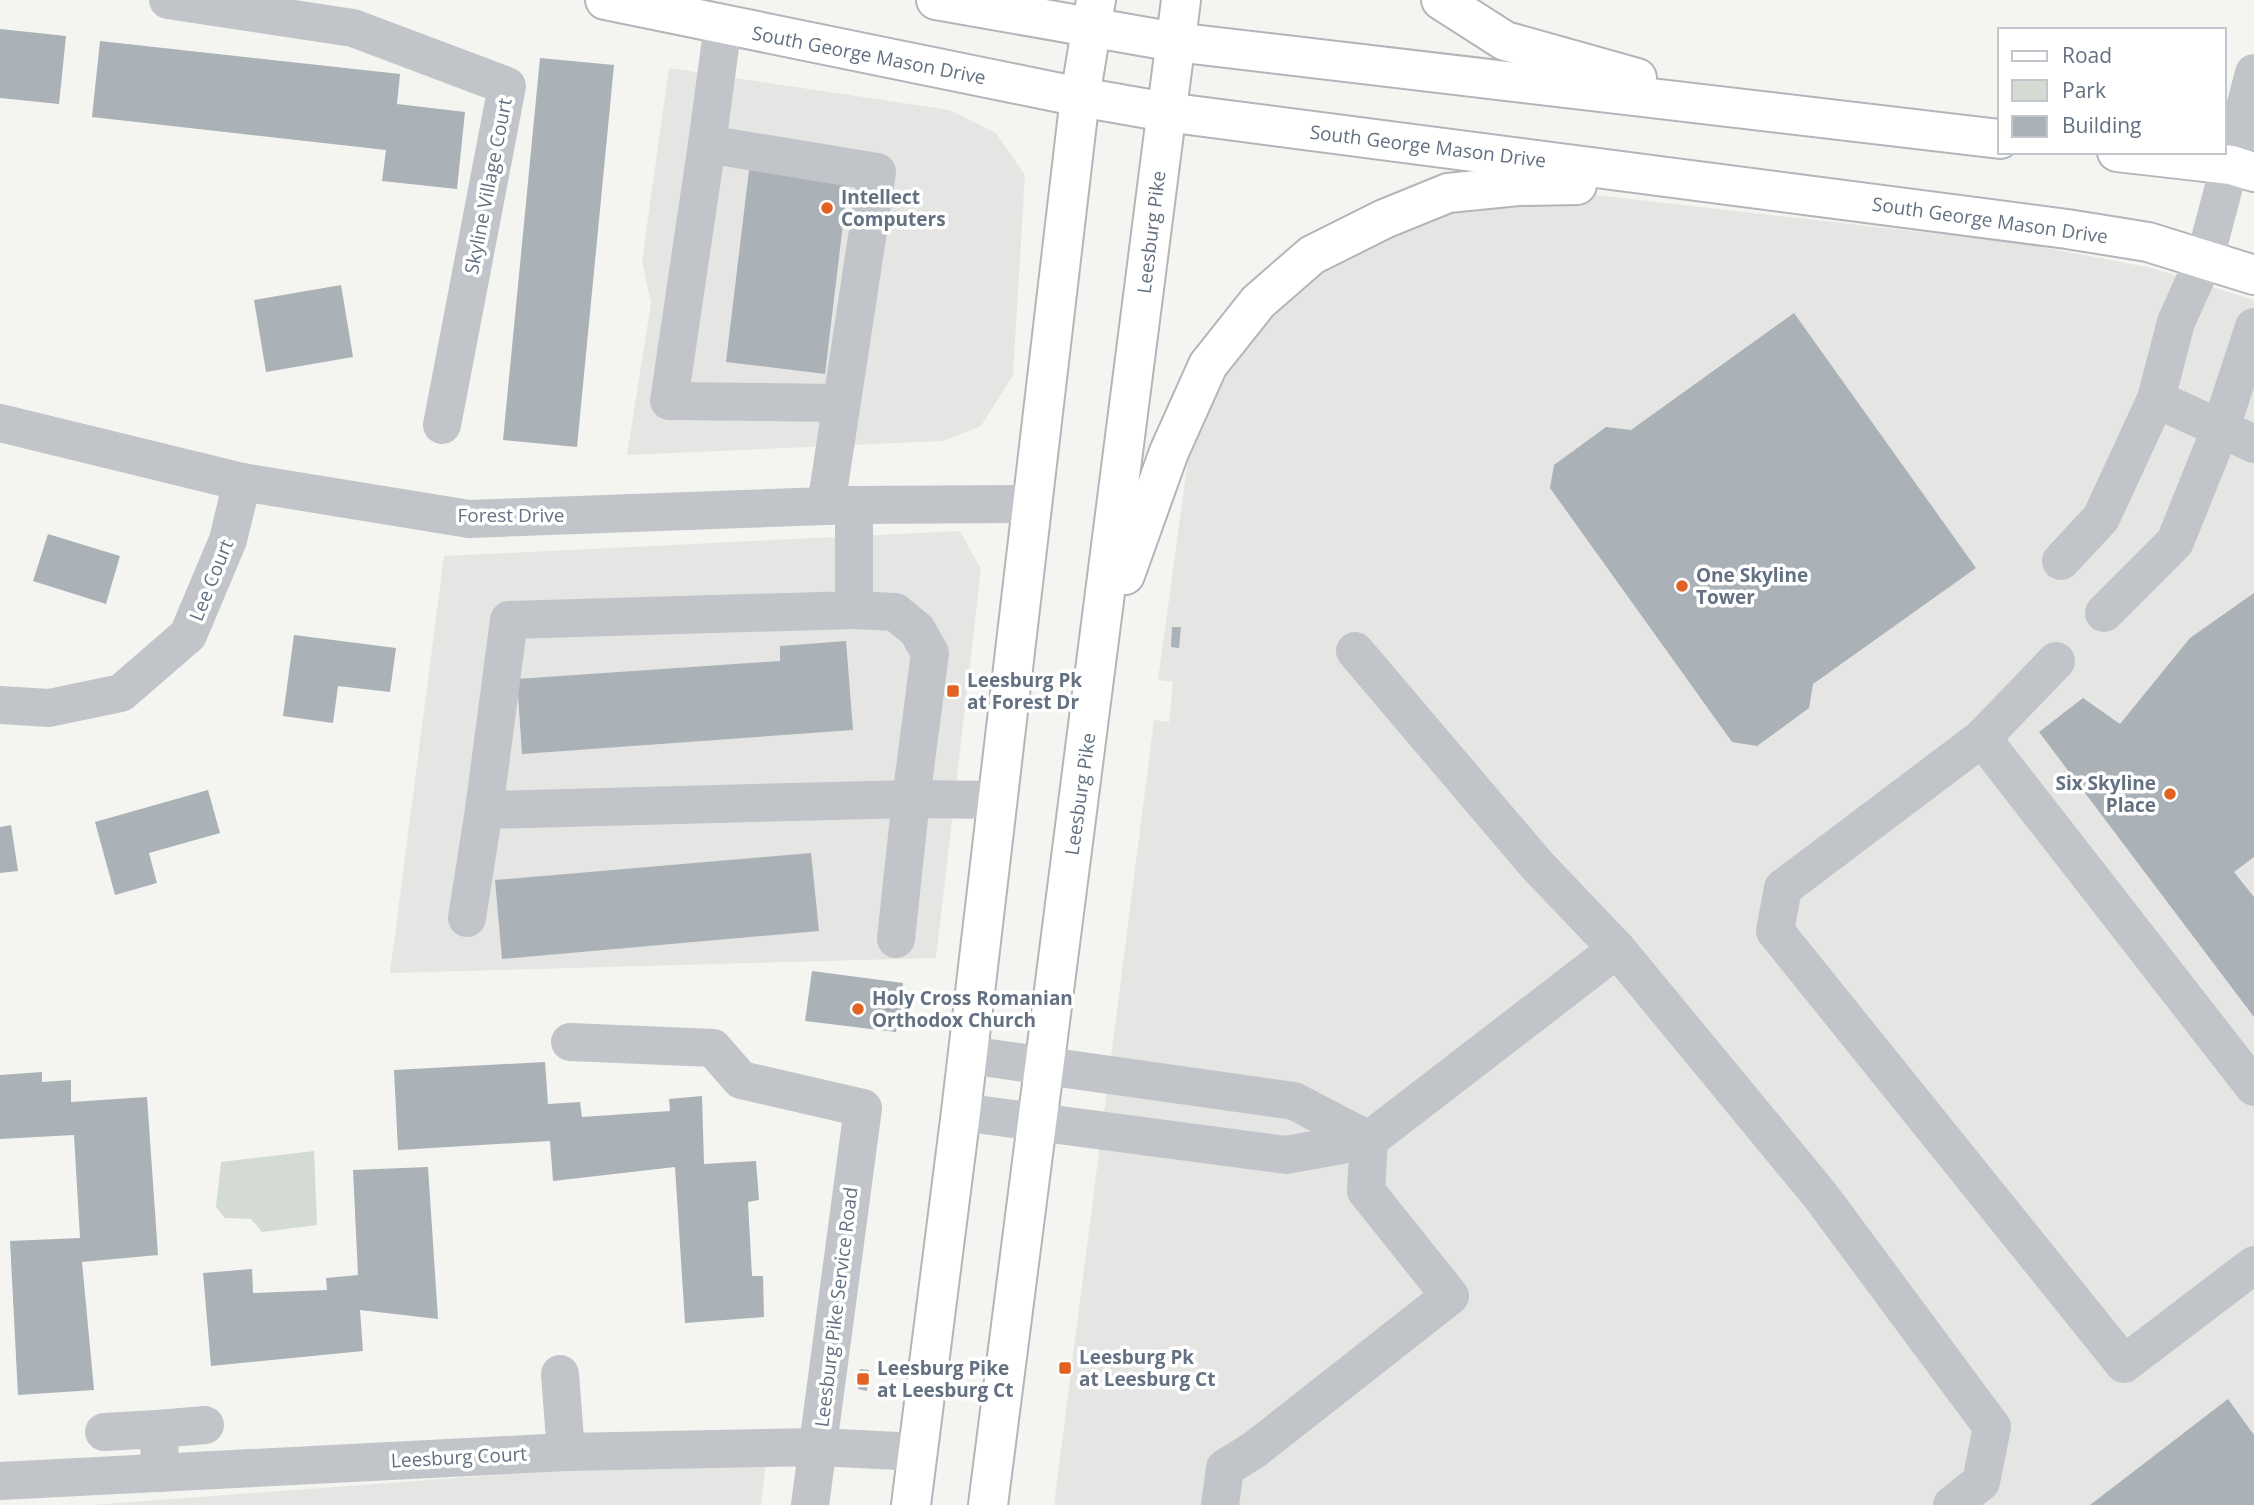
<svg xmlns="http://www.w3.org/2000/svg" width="2254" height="1505" font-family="'Open Sans',sans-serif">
<rect width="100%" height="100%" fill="#f4f5f0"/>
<g fill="#e5e6e4">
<path d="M 669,68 L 950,110 L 996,133 L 1025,175 L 1013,375 L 981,426 L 943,441 L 627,455 L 651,303 L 642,261 Z"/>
<path d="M 1534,188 L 2026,244 L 2152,268 L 2254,300 L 2254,1505 L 1054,1505 L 1154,720 L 1169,722 L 1173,682 L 1158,680 L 1193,422 L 1223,358 L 1336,243 Z"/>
<path d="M 960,531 L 981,569 L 936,958 L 390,973 L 444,556 Z"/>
<path d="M 767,1455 L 761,1505 L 91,1505 Z"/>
</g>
<path fill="#d4dbd2" d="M 314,1151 L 317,1225 L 262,1232 L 251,1219 L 225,1218 L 216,1207 L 221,1162 Z"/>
<g fill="#aab1b7">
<path d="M 0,29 L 66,36 L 59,104 L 0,98 Z"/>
<path d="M 100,41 L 400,74 L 397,104 L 465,112 L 457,189 L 382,181 L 386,150 L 92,117 Z"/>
<path d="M 540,58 L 614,65 L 577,447 L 503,440 Z"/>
<path d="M 750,162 L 849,174 L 825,374 L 726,362 Z"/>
<path d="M 341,285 L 353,357 L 266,372 L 254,300 Z"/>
<path d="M 1794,313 L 1976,568 L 1813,684 L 1809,708 L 1757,746 L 1732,742 L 1550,488 L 1554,465 L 1606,427 L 1631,430 Z"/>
<path d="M 48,534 L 120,556 L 106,604 L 33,581 Z"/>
<path d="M 2254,593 L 2254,857 L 2234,872 L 2254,897 L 2254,1017 L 2039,732 L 2083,698 L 2120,724 L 2190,638 Z"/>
<path d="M 1172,627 L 1181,627 L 1179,648 L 1171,647 Z"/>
<path d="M 294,635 L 396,648 L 390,692 L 338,686 L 333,723 L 283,716 Z"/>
<path d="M 846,641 L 853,730 L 522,754 L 517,679 L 780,661 L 780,646 Z"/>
<path d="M 208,790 L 220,833 L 149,853 L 157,883 L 115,895 L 95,822 Z"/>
<path d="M 11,825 L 18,871 L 0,873 L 0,827 Z"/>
<path d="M 811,853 L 819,931 L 502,959 L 495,880 Z"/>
<path d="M 812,971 L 903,983 L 901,999 L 910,1000 L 907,1020 L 898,1018 L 896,1032 L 805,1021 Z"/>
<path d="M 545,1062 L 548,1104 L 580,1102 L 582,1117 L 670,1111 L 669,1099 L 702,1096 L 704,1164 L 756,1161 L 759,1200 L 748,1202 L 752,1276 L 763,1276 L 764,1317 L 685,1323 L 675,1167 L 553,1181 L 550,1141 L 398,1150 L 394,1070 Z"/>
<path d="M 42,1072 L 42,1082 L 71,1080 L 71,1102 L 147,1097 L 158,1255 L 82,1262 L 94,1390 L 18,1395 L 10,1241 L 80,1238 L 74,1135 L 0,1139 L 0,1075 Z"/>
<path d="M 428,1167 L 438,1319 L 360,1310 L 363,1351 L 211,1366 L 203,1273 L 252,1269 L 253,1293 L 327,1290 L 326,1278 L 358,1275 L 353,1170 Z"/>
<path d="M 860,1369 L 869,1370 L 867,1391 L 858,1389 Z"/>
<path d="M 2228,1399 L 2254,1435 L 2254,1505 L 2090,1505 Z"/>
</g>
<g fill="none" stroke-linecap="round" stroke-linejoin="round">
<defs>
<g id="major">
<path d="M 605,0 L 1080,97 L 1166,112 L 2067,229 L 2148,242 L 2254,275"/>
<path d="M 936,0 L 1175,42 L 2000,139"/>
<path d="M 1441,0 L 1505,41 L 1637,78"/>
<path d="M 2117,152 L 2231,165 L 2254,172"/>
<path d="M 1125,575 L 1169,452 L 1208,365 L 1258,302 L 1312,255 L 1384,219 L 1448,193 L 1518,186 L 1577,185"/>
<path d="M 911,1505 L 961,1112 L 1080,97 L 1096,0"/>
<path d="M 988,1505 L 1181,0"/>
</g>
</defs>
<use href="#major" stroke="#b2b6ba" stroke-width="42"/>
<g stroke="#c1c4c8" stroke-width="38">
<path d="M 168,0 L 353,28 L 507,86 L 442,425"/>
<path d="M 723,25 L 707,144 L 877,172 L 826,506"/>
<path d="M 707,144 L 669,401 L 841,403"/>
<path d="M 2156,399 L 2254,444"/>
<path d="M 0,423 L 242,482 L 469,519 L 854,505 L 1032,504"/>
<path d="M 854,505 L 854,610 L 509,620 L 484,810 L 911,799 L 998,800"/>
<path d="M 2061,561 L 2101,518 L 2156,399 L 2176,322 L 2205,258 L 2254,73"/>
<path d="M 854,610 L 895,612 L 917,630 L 930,653 L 911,799 L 896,939"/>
<path d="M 2104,613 L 2175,542 L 2220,430 L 2254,327"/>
<path d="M 1355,651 L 1536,864 L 1617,949"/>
<path d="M 2056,661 L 1982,738 L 1783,888 L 1775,931 L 2124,1364 L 2254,1265"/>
<path d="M 0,705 L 49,708 L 121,693 L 188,635 L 228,540 L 242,482"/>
<path d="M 1982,738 L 2254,1087"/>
<path d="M 467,918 L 484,810"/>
<path d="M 570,1042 L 713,1048 L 741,1080 L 863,1108 L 810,1505"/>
<path d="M 968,1055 L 1294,1101 L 1369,1140"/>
<path d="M 961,1112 L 1286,1155 L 1369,1140 L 1617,949 L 1820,1195 L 1992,1427 L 1981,1482 L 1952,1505"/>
<path d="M 560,1374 L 566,1452"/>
<path d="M 158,1429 L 205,1425"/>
<path d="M 104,1432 L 158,1429 L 161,1473"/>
<path d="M 0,1481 L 566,1452 L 818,1447 L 918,1452"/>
<path d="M 1220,1505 L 1225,1468 L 1254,1450 L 1450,1296 L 1366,1191 L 1369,1140"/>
</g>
<use href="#major" stroke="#fff" stroke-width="38"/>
</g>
<g fill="#e26123" stroke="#fff" stroke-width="2.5">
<circle cx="827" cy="208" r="7"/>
<circle cx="1682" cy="586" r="7"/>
<rect x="946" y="684" width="14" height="14" rx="3.5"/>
<circle cx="2170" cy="794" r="7"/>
<circle cx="858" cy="1009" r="7"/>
<rect x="1058" y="1361" width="14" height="14" rx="3.5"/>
<rect x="856" y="1372" width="14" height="14" rx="3.5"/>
</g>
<g text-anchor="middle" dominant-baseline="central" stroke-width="7" stroke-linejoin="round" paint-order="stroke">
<g font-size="19" fill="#637182" stroke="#fff">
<text transform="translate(869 55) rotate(11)">South George Mason Drive</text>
<text transform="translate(1428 146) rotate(7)">South George Mason Drive</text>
<text transform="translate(488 186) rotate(-79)">Skyline Village Court</text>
<text transform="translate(1990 220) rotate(8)">South George Mason Drive</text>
<text transform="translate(1151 232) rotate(-83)">Leesburg Pike</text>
<text x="511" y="515">Forest Drive</text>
<text transform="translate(211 580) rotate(-68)">Lee Court</text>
<text transform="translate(1080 794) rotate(-82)">Leesburg Pike</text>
<text transform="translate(836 1307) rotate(-83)">Leesburg Pike Service Road</text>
<text transform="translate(459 1457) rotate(-3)">Leesburg Court</text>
</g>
<g font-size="19" font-weight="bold" fill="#637182" stroke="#fff" text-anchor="start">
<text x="841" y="197">Intellect<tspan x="841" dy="22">Computers</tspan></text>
<text x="1696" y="575">One Skyline<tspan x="1696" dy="22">Tower</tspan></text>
<text x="967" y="680">Leesburg Pk<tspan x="967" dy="22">at Forest Dr</tspan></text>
<text x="2156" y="783" text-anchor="end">Six Skyline<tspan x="2156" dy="22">Place</tspan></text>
<text x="872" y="998">Holy Cross Romanian<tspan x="872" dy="22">Orthodox Church</tspan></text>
<text x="1079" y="1357">Leesburg Pk<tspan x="1079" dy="22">at Leesburg Ct</tspan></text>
<text x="877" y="1368">Leesburg Pike<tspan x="877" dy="22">at Leesburg Ct</tspan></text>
</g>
</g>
<rect x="1998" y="28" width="228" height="126" fill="#ffffff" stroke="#c1c6cd" stroke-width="2"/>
<rect x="2012" y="51" width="35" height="10" fill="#ffffff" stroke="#c1c6cd" stroke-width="2"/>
<text x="2062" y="63" font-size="21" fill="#637182">Road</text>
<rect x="2012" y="80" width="35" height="21" fill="#d4dbd2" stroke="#c1c6cd" stroke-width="2"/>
<text x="2062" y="98" font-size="21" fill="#637182">Park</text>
<rect x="2012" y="116" width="35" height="21" fill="#aab1b7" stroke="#c1c6cd" stroke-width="2"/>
<text x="2062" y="133" font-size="21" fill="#637182">Building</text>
</svg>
